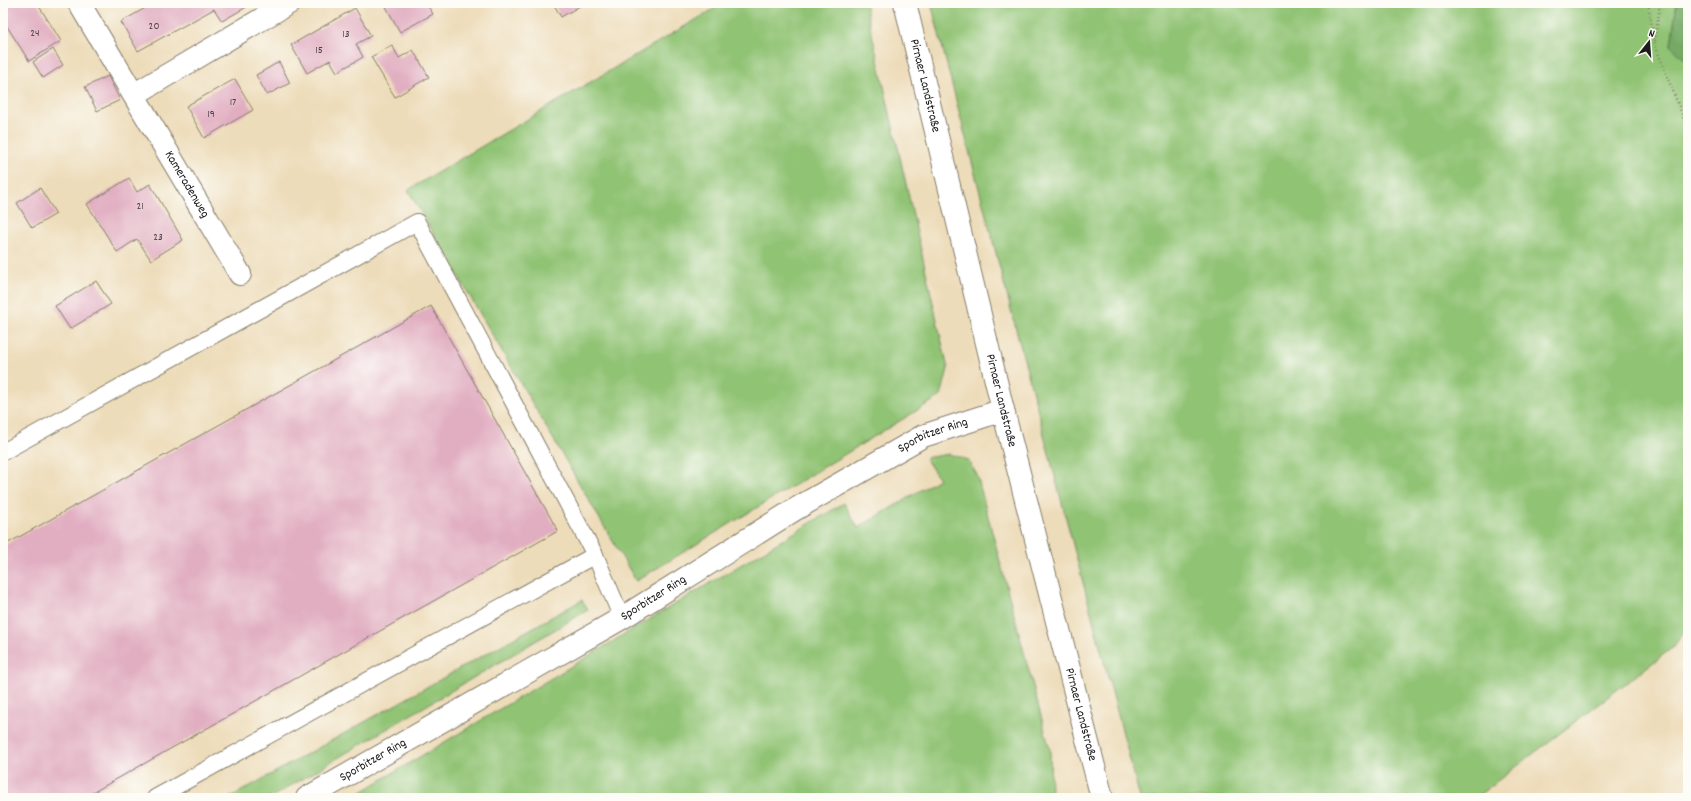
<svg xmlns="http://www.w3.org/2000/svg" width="1691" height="801" font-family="Dekko,sans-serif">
<rect width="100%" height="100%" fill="#fdfcf7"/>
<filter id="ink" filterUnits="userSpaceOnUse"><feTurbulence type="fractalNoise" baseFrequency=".025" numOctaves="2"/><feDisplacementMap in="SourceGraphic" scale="8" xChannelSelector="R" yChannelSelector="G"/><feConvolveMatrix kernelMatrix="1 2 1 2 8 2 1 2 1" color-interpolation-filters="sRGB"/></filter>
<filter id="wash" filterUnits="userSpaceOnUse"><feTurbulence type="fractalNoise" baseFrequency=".012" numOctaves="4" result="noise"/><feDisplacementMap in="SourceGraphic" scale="16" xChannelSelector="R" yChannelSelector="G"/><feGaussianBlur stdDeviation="0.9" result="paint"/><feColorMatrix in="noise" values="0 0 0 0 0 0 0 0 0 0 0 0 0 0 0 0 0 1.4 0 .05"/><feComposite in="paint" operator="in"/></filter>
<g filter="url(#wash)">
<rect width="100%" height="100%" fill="#eddcb9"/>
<g fill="#90c373" stroke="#567048">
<path d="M 724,3 L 865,3 L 948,369 L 941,396 L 636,581 L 408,190 Z"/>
<path d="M 931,3 L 1677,3 L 1671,46 L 1688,63 L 1688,628 L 1672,648 L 1475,798 L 1140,798 L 974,170 Z"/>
<path d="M 949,454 L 968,460 L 977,475 L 1050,750 L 1051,798 L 351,798 L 844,503 L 858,528 L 939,479 L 925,458 Z"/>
<path d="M 582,600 L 588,610 L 270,798 L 229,798 Z"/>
</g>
<path fill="#74a965" stroke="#486240" d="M 1677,3 L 1688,3 L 1688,63 L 1671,46 Z"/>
<g id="blocks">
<g fill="#e1aec1">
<path d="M 3,3 L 37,3 L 61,41 L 29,61 L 3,20 Z"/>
<path d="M 145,3 L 249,3 L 250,5 L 222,21 L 214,9 L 138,51 L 121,22 L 147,7 Z"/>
<path d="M 384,3 L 426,3 L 433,14 L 400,32 Z"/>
<path d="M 553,3 L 585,3 L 561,17 Z"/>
<path d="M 355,8 L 371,36 L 356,44 L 363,57 L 337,72 L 330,60 L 307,73 L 291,45 Z"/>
<path d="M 392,45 L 399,58 L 413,50 L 429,77 L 395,97 L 371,57 Z"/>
<path d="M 53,49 L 63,65 L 43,78 L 33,62 Z"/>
<path d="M 279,62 L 290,83 L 267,95 L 256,75 Z"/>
<path d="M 108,76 L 120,100 L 97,111 L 85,87 Z"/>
<path d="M 235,79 L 253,110 L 204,138 L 186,106 Z"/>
<path d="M 129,178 L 137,192 L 150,184 L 183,240 L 151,260 L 137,239 L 117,252 L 87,204 Z"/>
<path d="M 40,188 L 56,214 L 32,228 L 17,203 Z"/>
<path d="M 96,281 L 111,304 L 70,329 L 55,306 Z"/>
<path d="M 431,306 L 558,531 L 83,798 L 3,798 L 3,546 Z"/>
</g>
</g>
</g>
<g filter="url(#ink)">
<use href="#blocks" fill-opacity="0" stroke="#847c6a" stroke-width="1"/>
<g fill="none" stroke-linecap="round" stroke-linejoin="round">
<defs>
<g id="service">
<path d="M 3,452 L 417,222 L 595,555 L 622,618"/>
<path d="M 155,798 L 595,555"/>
</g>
<g id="minor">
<path id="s1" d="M 79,3 L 240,274"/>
<path d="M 135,94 L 289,3"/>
<path id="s2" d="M 307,798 L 622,618 L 794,510 L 923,436 L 1003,410"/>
</g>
<g id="tertiary">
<path id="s3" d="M 905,3 L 1003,410 L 1102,798"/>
</g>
</defs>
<use href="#service" stroke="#847c6a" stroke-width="18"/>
<use href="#minor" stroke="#847c6a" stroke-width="24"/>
<use href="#tertiary" stroke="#847c6a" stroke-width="24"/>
<g stroke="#847c6a" stroke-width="2.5" stroke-dasharray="1 3" stroke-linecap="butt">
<path d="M 1648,3 L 1655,45 L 1688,130"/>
<path d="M 1655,41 L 1660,3"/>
</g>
<use href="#service" stroke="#fff" stroke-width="16"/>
<use href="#minor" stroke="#fff" stroke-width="22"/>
<use href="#tertiary" stroke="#fff" stroke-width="22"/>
</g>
</g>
<g text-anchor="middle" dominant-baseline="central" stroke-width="3.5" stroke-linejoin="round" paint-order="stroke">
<g font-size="11" fill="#4d4045">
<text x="154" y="27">20</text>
<text x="35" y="34">24</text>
<text x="346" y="35">13</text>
<text x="319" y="51">15</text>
<text x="233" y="103">17</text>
<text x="211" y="115">19</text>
<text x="140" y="207">21</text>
<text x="158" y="238">23</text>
</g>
<g font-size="13" fill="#1c1c1c" stroke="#fdfcf7">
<text stroke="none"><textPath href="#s3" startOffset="85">Pirnaer Landstraße</textPath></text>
<text stroke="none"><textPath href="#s1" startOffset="211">Kameradenweg</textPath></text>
<text stroke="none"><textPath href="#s3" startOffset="409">Pirnaer Landstraße</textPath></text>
<text stroke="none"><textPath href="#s2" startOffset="724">Sporbitzer Ring</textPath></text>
<text stroke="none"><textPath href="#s2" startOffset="400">Sporbitzer Ring</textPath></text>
<text stroke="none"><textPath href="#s3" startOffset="733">Pirnaer Landstraße</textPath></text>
<text stroke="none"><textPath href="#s2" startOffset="76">Sporbitzer Ring</textPath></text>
</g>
</g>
<rect width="1691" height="801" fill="none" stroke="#fdfcf7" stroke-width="16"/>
<g transform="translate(1649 42) rotate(17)" stroke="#fdfcf7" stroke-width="3" paint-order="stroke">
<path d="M0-3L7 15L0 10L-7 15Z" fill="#1c1c1c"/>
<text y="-6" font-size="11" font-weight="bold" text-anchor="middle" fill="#1c1c1c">N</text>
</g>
</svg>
